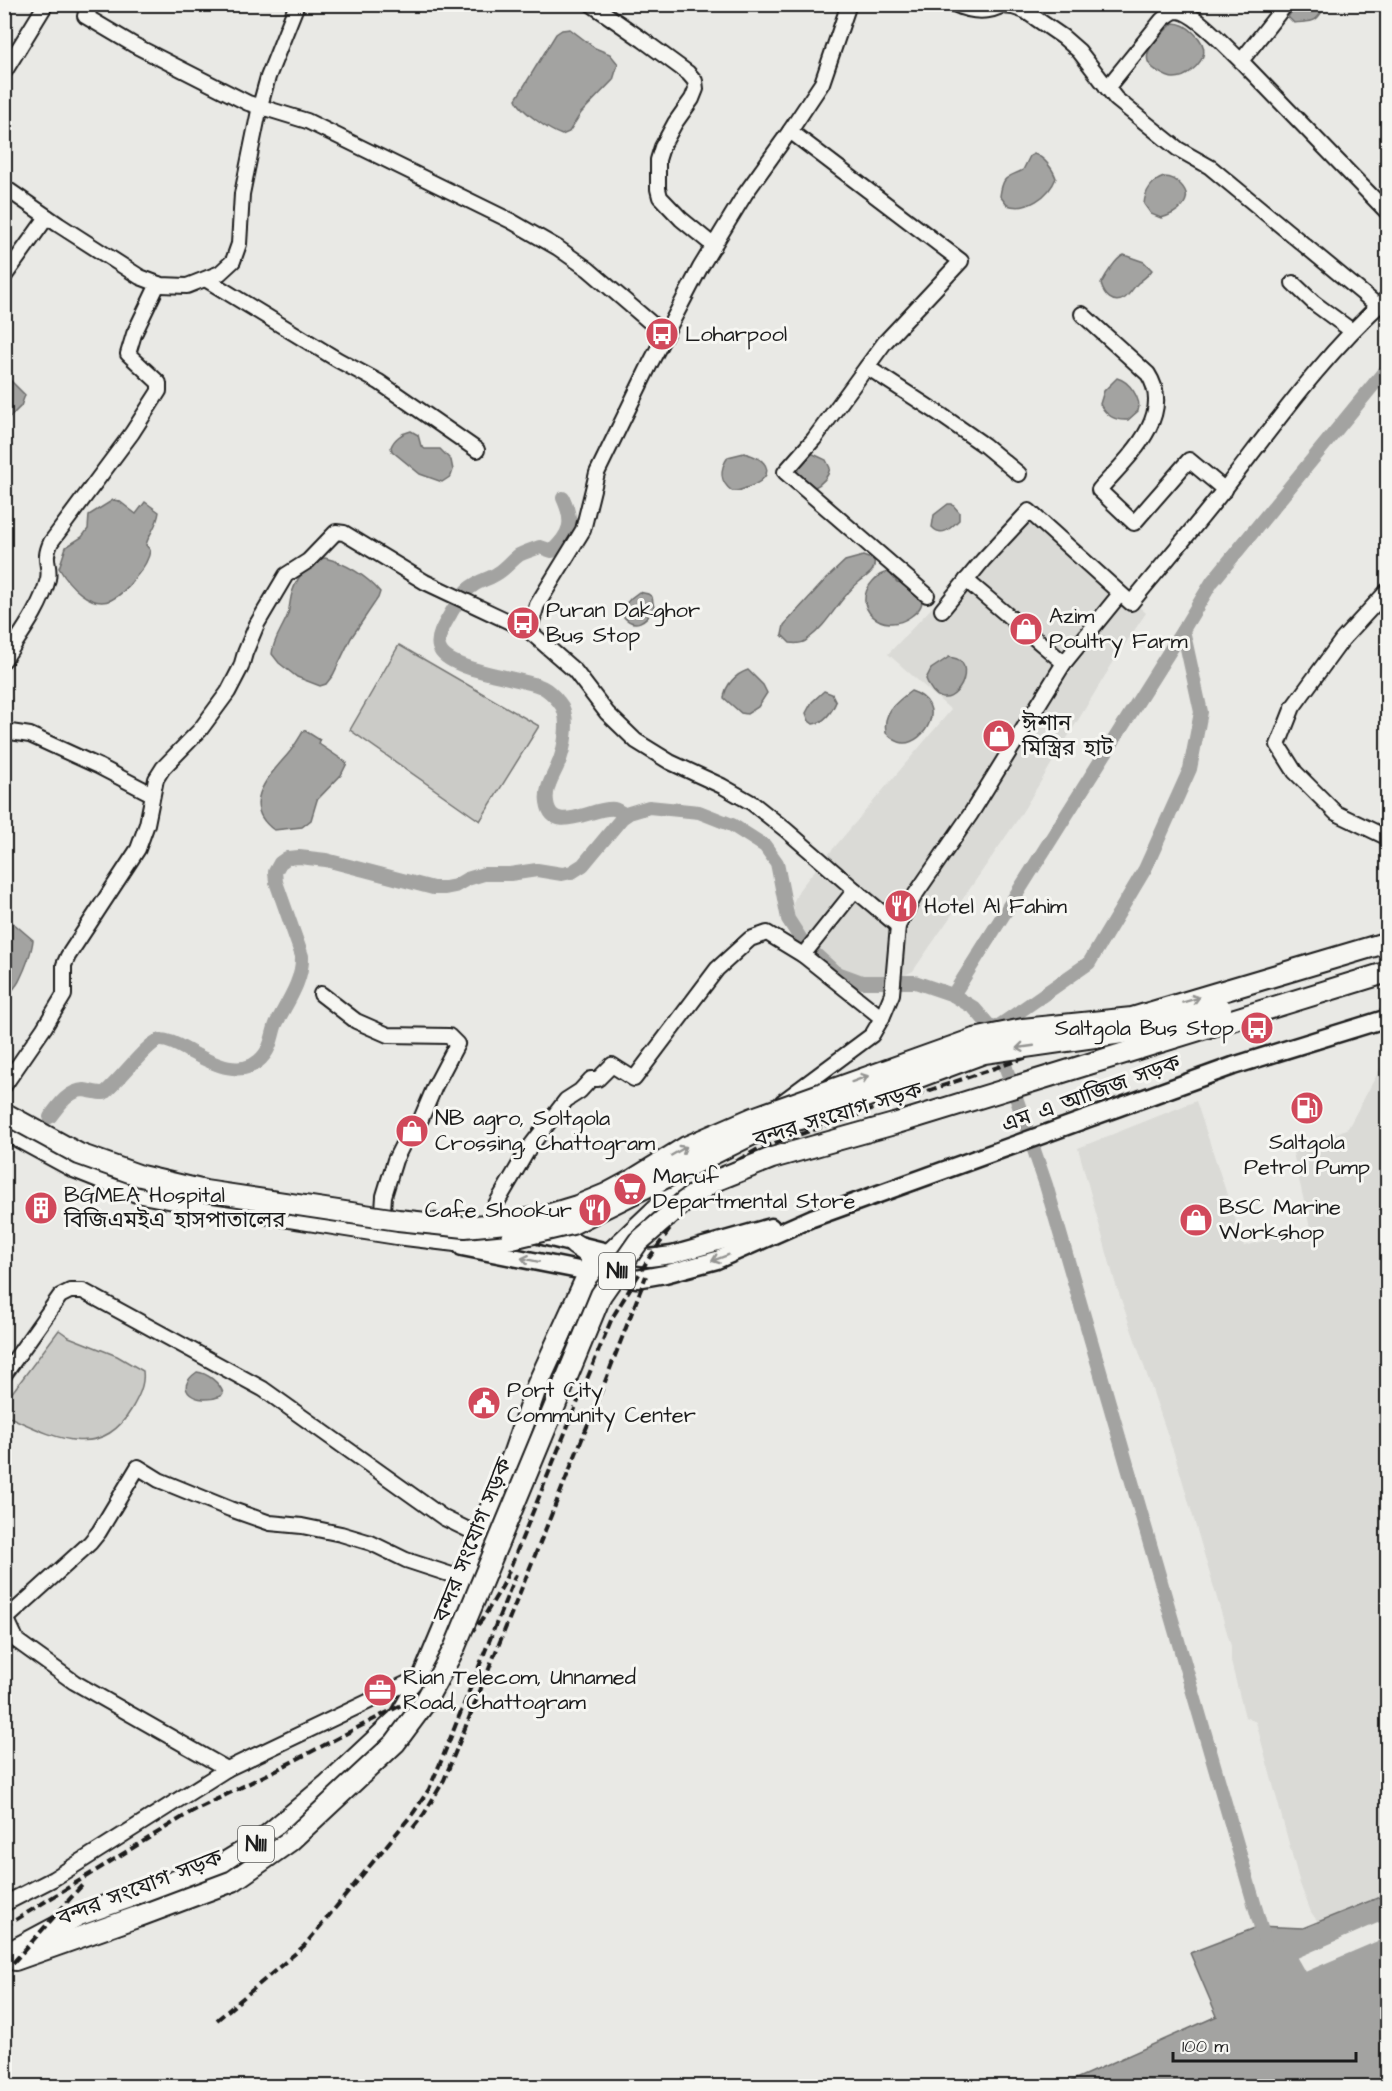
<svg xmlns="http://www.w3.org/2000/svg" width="1392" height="2091" font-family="'Architects Daughter','Noto Sans Bengali',sans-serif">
<rect width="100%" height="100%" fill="#e9e9e5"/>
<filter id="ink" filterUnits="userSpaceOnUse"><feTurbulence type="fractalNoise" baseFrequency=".0167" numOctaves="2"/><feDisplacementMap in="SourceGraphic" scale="12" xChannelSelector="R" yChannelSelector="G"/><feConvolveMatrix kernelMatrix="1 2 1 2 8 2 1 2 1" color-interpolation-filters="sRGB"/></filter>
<g filter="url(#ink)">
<g fill="#dadad6">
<path d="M 1028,506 L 1146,613 L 1117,656 L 1018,819 L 913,971 L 905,975 L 886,977 L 862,976 L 840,966 L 819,952 L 795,920 L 793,903 L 799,890 L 810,876 L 951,710 L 888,654 Z"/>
<path d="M 1387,1056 L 1387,1894 L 1318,1922 L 1311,1912 L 1300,1884 L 1256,1722 L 1245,1717 L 1231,1662 L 1231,1646 L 1177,1462 L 1115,1282 L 1078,1148 L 1196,1101 L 1244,1246 L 1310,1228 L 1293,1153 L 1348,1128 Z"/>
</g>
<g fill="#cbcbc7" stroke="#747472" stroke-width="1.5">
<path d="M 399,645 L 539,726 L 480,821 L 350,730 Z"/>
<path d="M 59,1330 L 69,1337 L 117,1356 L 143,1371 C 145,1385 138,1398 131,1410 C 99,1464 48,1434 5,1415 L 5,1402 Z"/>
</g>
<g fill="#a3a3a1" stroke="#6d6d6c" stroke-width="1.5">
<path d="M 1296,5 L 1296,4 L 1326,5 C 1315,24 1315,21 1294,23 L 1288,17 Z"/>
<path d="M 1173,23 C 1182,23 1188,27 1194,33 C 1209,47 1206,59 1191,71 C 1186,76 1181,78 1174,78 C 1168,78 1162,74 1157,71 C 1132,56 1162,35 1173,23 Z"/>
<path d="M 570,29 L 595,48 L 610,54 L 618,64 L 613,80 L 581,113 L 569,132 L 562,135 C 550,131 520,111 516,99 L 556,34 L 562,30 Z"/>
<path d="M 1034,154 C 1044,157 1053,169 1056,178 C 1049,196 1027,212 1007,205 L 1000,196 C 1003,175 1007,178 1023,170 L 1030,156 Z"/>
<path d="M 1164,177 C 1172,177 1176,180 1181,185 C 1196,201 1176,214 1161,218 L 1151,214 L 1144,204 C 1145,191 1152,181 1164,177 Z"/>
<path d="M 1124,255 L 1144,262 L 1152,270 C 1148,276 1143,279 1138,283 C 1133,288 1130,294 1125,298 C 1113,306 1104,295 1101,284 C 1105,276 1116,258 1124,255 Z"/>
<path d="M 1117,378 C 1129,381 1142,399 1138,411 L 1128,420 C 1115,421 1106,416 1100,404 L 1104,391 Z"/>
<path d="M 5,380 L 10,380 L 25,395 L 21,406 L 8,419 L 5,419 Z"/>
<path d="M 411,431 L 418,435 L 421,446 L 425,449 L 440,449 L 451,460 L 453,470 L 451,476 L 442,482 L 420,474 L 392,451 L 391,447 C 394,439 402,433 411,431 Z"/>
<path d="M 744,453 C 772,460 776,478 746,488 C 741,490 738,492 732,491 C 720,482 719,470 728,457 Z"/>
<path d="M 811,453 L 826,460 L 830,468 C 828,478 822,484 813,488 L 794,472 L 794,469 Z"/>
<path d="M 113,500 L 119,501 L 136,514 L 145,502 L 159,512 C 157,527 149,533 146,545 L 150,550 C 149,561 142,570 135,578 C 129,586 120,596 111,600 C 90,609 68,584 59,568 L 66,547 L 82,537 L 88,529 L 89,515 Z"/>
<path d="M 948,504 L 952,504 L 959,512 L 959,520 C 951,528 942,538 932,527 L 934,515 Z"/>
<path d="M 863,556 L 874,560 C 876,572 867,575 859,582 C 839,598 829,624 808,639 C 803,644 797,644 790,643 L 782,635 L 784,625 L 826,579 L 845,561 Z"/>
<path d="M 325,558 C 345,563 367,576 380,592 L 378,598 L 351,638 L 333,675 L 326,684 L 320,686 L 297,677 L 279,663 L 272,654 C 273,639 283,628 288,614 C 290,606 290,598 293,590 C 298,576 310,559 325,558 Z"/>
<path d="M 889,572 L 897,582 L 906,583 L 922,598 C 923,607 917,612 910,617 C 883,636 849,607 873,581 C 878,576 881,573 889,572 Z"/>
<path d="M 639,592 L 648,594 L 652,597 L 654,608 C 646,621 635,630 623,616 L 623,607 L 631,598 Z"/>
<path d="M 949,657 C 952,658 956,658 959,660 C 978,673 944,726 926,679 L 931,669 Z"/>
<path d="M 748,670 L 763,685 L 767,693 L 758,707 L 747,714 L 741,713 L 724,698 C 725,685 736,674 748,670 Z"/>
<path d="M 824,691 L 832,694 L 836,702 C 832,712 824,723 813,724 L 809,721 L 806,713 L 812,702 Z"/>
<path d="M 911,691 C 950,704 924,744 903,743 C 896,742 891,738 886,733 C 882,713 896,702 911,691 Z"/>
<path d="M 304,730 L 320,740 L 319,744 L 347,763 L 341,775 L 317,800 L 311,820 L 302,827 L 274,830 C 240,805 268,777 288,754 C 294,747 299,738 304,730 Z"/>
<path d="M 5,916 L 33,940 C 32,951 25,969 20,979 C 17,987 9,993 5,999 Z"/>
<path d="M 197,1372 C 207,1373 220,1383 223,1393 L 221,1396 C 197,1406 171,1390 197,1372 Z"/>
<path d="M 1387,1894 L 1387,2086 L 1060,2086 L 1217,2016 L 1190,1953 L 1260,1926 L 1303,1928 Z"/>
</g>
<path fill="#e9e9e5" d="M 1387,1919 L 1387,1937 L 1305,1972 L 1297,1958 Z"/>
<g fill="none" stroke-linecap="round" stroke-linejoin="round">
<g stroke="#a3a3a1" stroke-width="14">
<path d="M 563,498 C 574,522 571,533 552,551 L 540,547 C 534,549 525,552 519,555 C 512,560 506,568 498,573 C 491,578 482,580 474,585 C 463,591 457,603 451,613 C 446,622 436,636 439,647 C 445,671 520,677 542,687 C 548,690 555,697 559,702 C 572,716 564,752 557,767 C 552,778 545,789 547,802 C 552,837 594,806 614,809 C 618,810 622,813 626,815"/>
<path d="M 953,995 L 1183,630"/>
<path d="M 993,1030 L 1089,963 L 1145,869 L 1190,769 L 1201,712 L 1183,630 L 1212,582 L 1388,367"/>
<path d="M 50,1117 C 58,1106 69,1090 84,1090 C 91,1091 97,1093 104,1093 C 118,1083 149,1040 161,1040 C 169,1040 180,1046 187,1050 C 211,1063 245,1082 265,1054 C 272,1045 272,1034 276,1024 C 287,1002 303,981 302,956 L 276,882 L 275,872 L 280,863 L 287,858 L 299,857 L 326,860 L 433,888 L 445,888 L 455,886 L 467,879 L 484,874 L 510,874 L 537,870 L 562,874 L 572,872 L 583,865 L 622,818 L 629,813 L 649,807 L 699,812 L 732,825 L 765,846 L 777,863 L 788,919 L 804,944 L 835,972 L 862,982 L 915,982 L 953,995 L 974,1008 L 993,1030 L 1046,1185 L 1265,1941"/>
</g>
<defs>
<g id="minor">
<path d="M 81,4 L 89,11 L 85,16 L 134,45 L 248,103 L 307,121 L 511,221 L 558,248 L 588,269 L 665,335"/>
<path d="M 591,4 L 643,40 L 688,73 L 695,81 L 696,89 L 692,99 L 675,123 L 662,147 L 658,160 L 658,189 L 660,197 L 681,219 L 714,246"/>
<path d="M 954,4 C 971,12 988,14 1005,4"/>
<path d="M 1003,6 L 1013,7 L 1025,11 L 1063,37 L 1079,51 L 1116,99 L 1178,149 L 1210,167 L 1378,306"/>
<path d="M 1241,61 L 1388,213"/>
<path d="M 5,71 L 46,4"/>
<path d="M 1107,88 L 1162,20 C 1167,16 1172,11 1178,11 C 1195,12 1228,49 1241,61 L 1286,4"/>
<path d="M 790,131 L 961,261 L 885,342 L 814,439 L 785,472 L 927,595"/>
<path d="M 4,187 L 59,225 L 140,277 L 161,285 L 187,286 L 220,273 L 233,261 L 239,244 L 242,194 L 260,106 L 268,77 L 297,4"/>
<path d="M 4,277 L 47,217"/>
<path d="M 207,280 L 338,360 L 379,382 L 477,450"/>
<path d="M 1293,283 L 1314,303 L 1352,331"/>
<path d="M 1082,314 L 1148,374 C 1176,417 1125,460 1099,490 L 1134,523 L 1189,460 L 1225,490"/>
<path d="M 867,367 L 941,415 L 984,445 L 1019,474"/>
<path d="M 966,580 L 1064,663"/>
<path d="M 1388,590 L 1342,640 L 1293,707 L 1278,745 L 1295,772 L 1336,813 L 1388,838"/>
<path d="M 942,610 L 983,560 L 1029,511 L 1131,603 C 1163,564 1196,526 1227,486 C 1277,421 1326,352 1388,297"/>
<path d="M 529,631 L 537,605 L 583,530 L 597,473 L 651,362 L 700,268 L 745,194 L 790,131 L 822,83 L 849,4"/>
<path d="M 4,660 C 20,635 41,608 48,579 C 51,564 42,561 51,542 L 132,433 L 159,391 L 159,383 L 128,354 L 134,334 L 158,284"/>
<path d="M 4,731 L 30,735 L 98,766 L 152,794"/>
<path d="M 803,955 L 855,890"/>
<path d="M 321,994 L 356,1021 L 388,1035 L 449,1036 L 457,1044 L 435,1086 L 421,1119 L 406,1138 L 395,1160 L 384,1196 L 383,1211"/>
<path d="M 4,1086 L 44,1028 L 64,995 L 64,965 L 68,956 L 138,849 L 147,824 L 156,779 L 163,768 L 200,730 L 228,692 L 241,667 L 245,653 L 257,624 L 286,575 L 308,561 L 336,532 L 344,533 L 425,582 L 529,631 L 575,671 L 607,713 L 636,741 L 670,762 L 722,786 L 752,803 L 786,830 L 855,890 L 898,926"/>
<path d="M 782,1102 L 872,1035 L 882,1018 L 892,994 L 898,926 L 915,895 L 970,815 L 1064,663 L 1120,594"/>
<path d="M 492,1223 L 495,1206 L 529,1148 L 566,1100 L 580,1091 L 591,1079 L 598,1079 L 612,1065 L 634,1079 L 717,969 L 750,939 L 767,933 L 803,955 L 882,1018"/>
<path d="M 607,1252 L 663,1199 L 704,1165"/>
<path d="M 4,1375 L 60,1296 L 70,1291 L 83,1291 L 263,1389 L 444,1518 L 479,1535"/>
<path d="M 4,1613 L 17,1641 L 74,1682 L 227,1769"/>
<path d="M 7,1618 L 90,1543 L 99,1532 L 138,1467 L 159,1480 L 230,1509 L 270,1523 L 302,1526 L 341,1534 L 371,1543 L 406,1560 L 461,1578"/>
<path d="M 4,1904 L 53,1879 L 227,1769 L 424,1675"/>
</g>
<g id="major">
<path d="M 531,1233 L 607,1252 L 649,1258 L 672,1255 L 771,1227"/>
<path d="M 462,1247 L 589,1272 L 637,1279 L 665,1274 L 717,1260 L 812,1218 L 1233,1066 L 1388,1018"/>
</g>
<g id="highway">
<path d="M 4,1129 L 74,1167 L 137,1192 L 174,1199 L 397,1234 L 464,1242 L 512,1238"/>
<path d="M 4,1955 L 79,1915 L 221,1865 L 262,1840 L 326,1786 L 400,1717 L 424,1675 L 452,1608 L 461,1578 L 513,1455 L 536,1388 L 589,1272 C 594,1255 588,1253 574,1244"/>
<path d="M 15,1960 L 137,1917"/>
</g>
</defs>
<use href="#minor" stroke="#1c1c1c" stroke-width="18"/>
<use href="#major" stroke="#1c1c1c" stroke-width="21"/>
<use href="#highway" stroke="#1c1c1c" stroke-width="24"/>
<use href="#minor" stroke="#f6f6f2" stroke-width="14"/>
<use href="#major" stroke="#f6f6f2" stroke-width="16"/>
<use href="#highway" stroke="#f6f6f2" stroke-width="20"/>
<g stroke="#1c1c1c" stroke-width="4" stroke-dasharray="9 4.5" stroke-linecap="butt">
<path d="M 413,1828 L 424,1814 L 444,1780 L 601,1392 L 646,1276"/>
<path d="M 4,1927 L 191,1812 L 280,1768 L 409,1701 L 419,1691 L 482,1620 L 503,1585 L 612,1318 L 649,1258 L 681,1214 L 715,1173 L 760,1148 L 1048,1050 L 1388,938"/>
<path d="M 4,1973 L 84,1883"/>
<path d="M 217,2020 L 304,1946 L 414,1812 L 429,1789 L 442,1759 L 516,1574"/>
</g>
<defs>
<g id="highway-bridge">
<path d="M 4,1113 L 79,1154 L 141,1176 L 205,1191 L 398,1220 L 465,1227 L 506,1223 L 544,1216 L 577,1206 L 606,1194 L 634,1179 L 686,1147 L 753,1118 L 974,1039 L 1023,1029 L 1132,1018 L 1388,942"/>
<path d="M 512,1238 L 572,1224 L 767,1127 L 817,1115 L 984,1053 L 1129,1032 L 1221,1009"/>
<path d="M 137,1917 L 233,1881 L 290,1841 L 395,1743 L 424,1704 L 454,1649 L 601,1295 L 638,1242 L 684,1202 L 712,1182 L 772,1158 L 894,1124 L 1388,972"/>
</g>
</defs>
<use href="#highway-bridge" stroke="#1c1c1c" stroke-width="24" stroke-linecap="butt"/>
<use href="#highway-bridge" stroke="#f6f6f2" stroke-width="20"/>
</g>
<defs><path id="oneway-shaft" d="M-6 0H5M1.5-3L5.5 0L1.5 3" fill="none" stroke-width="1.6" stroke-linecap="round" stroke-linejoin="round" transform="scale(1.5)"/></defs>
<g stroke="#949492">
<use href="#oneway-shaft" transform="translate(1191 1000) rotate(-17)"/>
<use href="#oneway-shaft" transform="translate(1025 1047) rotate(172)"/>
<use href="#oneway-shaft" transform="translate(860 1079) rotate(-20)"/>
<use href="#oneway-shaft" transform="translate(679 1151) rotate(-30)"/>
<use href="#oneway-shaft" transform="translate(720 1258) rotate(159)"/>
<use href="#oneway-shaft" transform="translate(530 1260) rotate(-168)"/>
</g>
</g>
<defs>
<symbol id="bus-disc" viewBox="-11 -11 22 22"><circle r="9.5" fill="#d1495b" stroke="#f6f6f2"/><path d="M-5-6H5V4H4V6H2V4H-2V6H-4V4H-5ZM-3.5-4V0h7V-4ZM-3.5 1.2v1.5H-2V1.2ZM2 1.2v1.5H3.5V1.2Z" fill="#fff"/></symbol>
<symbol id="shop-disc" viewBox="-11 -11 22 22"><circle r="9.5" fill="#d1495b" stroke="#f6f6f2"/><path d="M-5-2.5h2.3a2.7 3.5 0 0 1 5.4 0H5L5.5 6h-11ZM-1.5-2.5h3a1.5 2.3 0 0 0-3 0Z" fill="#fff"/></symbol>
<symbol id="restaurant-disc" viewBox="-11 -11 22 22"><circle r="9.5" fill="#d1495b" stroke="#f6f6f2"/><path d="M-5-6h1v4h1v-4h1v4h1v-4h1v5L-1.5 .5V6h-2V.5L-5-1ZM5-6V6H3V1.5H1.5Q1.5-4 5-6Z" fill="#fff"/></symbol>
<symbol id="fuel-disc" viewBox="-11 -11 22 22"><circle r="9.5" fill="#d1495b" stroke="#f6f6f2"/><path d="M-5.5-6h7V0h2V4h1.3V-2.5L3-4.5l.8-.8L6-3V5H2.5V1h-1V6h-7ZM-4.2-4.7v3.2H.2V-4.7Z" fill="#fff"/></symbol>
<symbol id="supermarket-disc" viewBox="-11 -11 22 22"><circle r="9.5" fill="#d1495b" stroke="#f6f6f2"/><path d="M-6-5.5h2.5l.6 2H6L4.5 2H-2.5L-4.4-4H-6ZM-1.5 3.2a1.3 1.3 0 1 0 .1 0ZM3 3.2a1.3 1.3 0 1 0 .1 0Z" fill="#fff"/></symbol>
<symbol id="building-disc" viewBox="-11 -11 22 22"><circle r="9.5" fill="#d1495b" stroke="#f6f6f2"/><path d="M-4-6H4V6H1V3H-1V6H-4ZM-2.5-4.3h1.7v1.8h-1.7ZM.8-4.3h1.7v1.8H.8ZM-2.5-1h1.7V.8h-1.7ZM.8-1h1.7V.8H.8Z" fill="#fff"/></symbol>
<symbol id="civic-disc" viewBox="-11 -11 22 22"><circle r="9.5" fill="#d1495b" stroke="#f6f6f2"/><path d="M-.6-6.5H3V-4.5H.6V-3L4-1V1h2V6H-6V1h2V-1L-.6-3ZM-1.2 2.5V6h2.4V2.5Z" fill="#fff"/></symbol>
<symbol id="office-disc" viewBox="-11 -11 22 22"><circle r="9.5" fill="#d1495b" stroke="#f6f6f2"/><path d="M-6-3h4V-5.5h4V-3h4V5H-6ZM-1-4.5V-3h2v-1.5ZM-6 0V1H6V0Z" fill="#fff"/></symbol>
</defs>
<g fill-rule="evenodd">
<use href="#bus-disc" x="643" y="315" width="38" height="38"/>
<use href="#bus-disc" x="504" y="604" width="38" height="38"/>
<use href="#shop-disc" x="1007" y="610" width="38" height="38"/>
<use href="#shop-disc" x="980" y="717" width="38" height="38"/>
<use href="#restaurant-disc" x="882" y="887" width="38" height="38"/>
<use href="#bus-disc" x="1238" y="1009" width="38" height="38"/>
<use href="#fuel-disc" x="1288" y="1089" width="38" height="38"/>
<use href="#shop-disc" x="393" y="1112" width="38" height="38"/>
<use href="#supermarket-disc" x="611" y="1170" width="38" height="38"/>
<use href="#building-disc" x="22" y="1189" width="38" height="38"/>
<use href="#restaurant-disc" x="576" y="1191" width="38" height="38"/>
<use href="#shop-disc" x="1177" y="1201" width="38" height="38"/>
<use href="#civic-disc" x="465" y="1384" width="38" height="38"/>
<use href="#office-disc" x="361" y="1671" width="38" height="38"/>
</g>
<g text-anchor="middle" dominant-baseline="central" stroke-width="6" stroke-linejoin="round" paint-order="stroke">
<g fill="#f6f6f2" stroke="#5d5d5c" stroke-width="1.5">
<rect x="599" y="1253" width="36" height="36" rx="4.5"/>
<rect x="238" y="1826" width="36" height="36" rx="4.5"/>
</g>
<g font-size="21" font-weight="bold" fill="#1c1c1c">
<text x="617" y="1271">N111</text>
<text x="256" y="1844">N111</text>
</g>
<g font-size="22" fill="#1c1c1c" stroke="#f6f6f2" text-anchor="start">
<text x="685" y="334">Loharpool</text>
<text x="546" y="610">Puran Dakghor<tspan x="546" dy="25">Bus Stop</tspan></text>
<text x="1049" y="616">Azim<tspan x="1049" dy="25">Poultry Farm</tspan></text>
<text x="1022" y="723">ঈশান<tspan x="1022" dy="25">মিস্ত্রির হাট</tspan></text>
<text x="924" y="906">Hotel Al Fahim</text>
<text x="1234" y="1028" text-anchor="end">Saltgola Bus Stop</text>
<text x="435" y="1118">NB agro, Soltgola<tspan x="435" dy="25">Crossing, Chattogram</tspan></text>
<text x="1307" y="1142" text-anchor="middle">Saltgola<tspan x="1307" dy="25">Petrol Pump</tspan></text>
<text x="653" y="1176">Maruf<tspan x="653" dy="25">Departmental Store</tspan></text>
<text x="64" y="1195">BGMEA Hospital<tspan x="64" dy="25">বিজিএমইএ হাসপাতালের</tspan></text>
<text x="1219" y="1207">BSC Marine<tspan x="1219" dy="25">Workshop</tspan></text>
<text x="572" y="1210" text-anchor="end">Cafe Shookur</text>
<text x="507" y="1390">Port City<tspan x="507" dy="25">Community Center</tspan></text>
<text x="403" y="1677">Rian Telecom, Unnamed<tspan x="403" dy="25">Road, Chattogram</tspan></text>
</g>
<g font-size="22" fill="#1c1c1c" stroke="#f6f6f2">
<text transform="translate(1091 1094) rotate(-20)">এম এ আজিজ সড়ক</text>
<text transform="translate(838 1115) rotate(-17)">বন্দর সংযোগ সড়ক</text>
<text transform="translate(473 1540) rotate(-68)">বন্দর সংযোগ সড়ক</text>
<text transform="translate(140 1888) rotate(-21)">বন্দর সংযোগ সড়ক</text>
</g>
</g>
<rect width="1392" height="2091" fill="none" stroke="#f6f6f2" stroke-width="24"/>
<rect x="12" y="12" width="1368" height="2067" fill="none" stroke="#1c1c1c" stroke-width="2" filter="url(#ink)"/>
<path d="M1173 2052v9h183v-9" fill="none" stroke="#1c1c1c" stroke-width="3"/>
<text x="1182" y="2052" font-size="18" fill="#1c1c1c" stroke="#f6f6f2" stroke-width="4.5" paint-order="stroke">100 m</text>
</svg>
